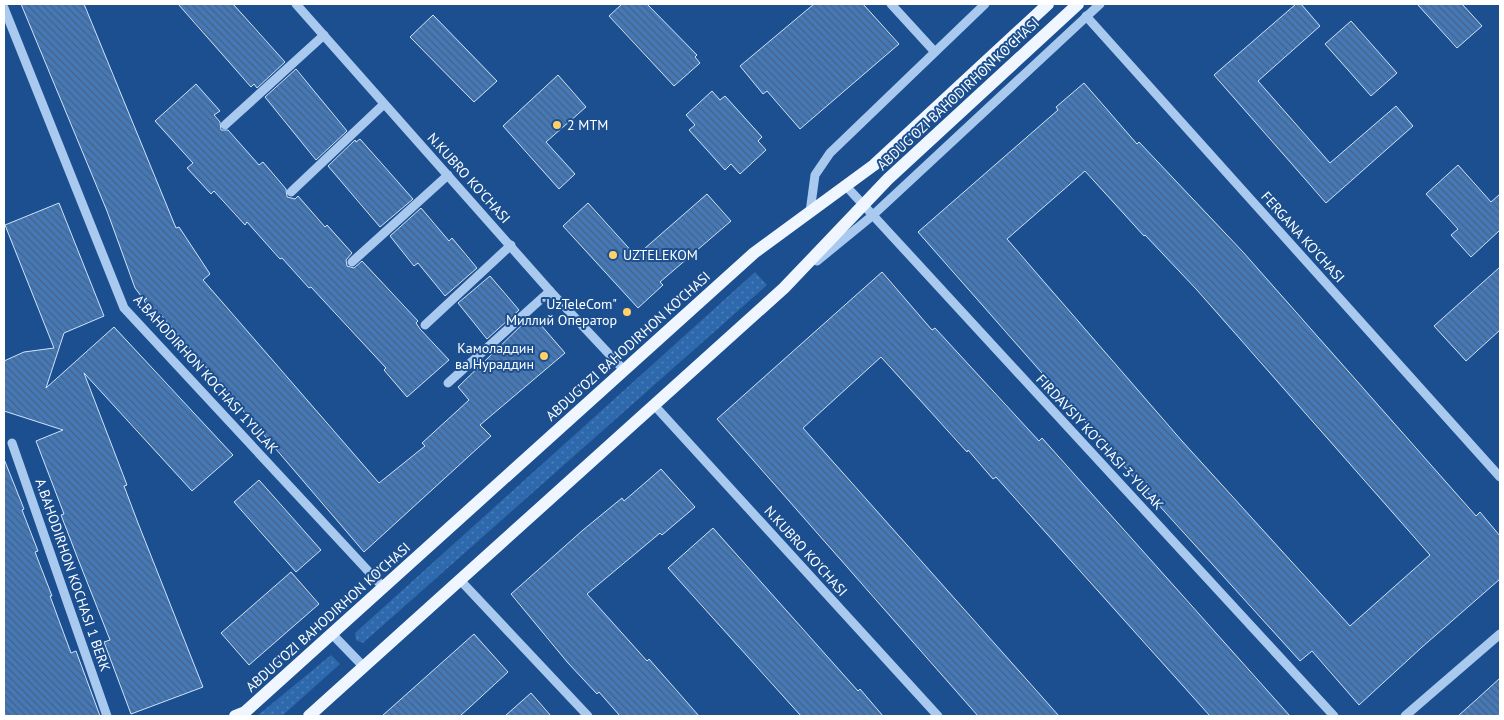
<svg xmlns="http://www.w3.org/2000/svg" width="1504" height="720" font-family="'PT Sans',sans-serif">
<defs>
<pattern id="grass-dots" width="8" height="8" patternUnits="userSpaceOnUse" patternTransform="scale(1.25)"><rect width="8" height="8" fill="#2e69ad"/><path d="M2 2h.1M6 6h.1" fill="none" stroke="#4d80b9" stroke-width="1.8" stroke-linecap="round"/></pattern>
<pattern id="building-back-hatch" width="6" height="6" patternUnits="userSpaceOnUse" patternTransform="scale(1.25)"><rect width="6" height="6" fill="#4478b7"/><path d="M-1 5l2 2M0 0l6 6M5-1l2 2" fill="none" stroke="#486282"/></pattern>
</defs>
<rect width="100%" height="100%" fill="#1b4f8f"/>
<g fill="url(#grass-dots)">
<path d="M 755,272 L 767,285 L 363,643 L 356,640 L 355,633 Z"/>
<path d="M 331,655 L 340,664 L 282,716 L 257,716 Z"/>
</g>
<g fill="url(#building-back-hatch)" stroke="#cfe3fa" fill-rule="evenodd">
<path d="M 21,4 L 84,4 L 176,228 L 179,227 L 210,274 L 203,280 L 379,483 L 425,446 L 422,443 L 469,400 L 458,387 L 527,320 L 529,322 L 534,317 L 565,353 L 480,425 L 491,436 L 364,552 L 162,316 L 158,320 L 144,301 L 147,298 L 144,300 L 135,288 L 107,211 Z"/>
<path d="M 178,4 L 233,4 L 285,62 L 257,88 L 254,84 L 251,87 Z"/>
<path d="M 622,4 L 647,4 L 697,55 L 695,57 L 700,63 L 674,86 L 609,16 Z"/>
<path d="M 814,4 L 863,4 L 899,44 L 800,129 L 767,91 L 763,94 L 740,66 Z"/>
<path d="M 1296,4 L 1301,4 L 1320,26 L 1258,81 L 1330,163 L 1396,106 L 1413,126 L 1326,203 L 1214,75 Z"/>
<path d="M 1417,4 L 1462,4 L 1482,26 L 1457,48 Z"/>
<path d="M 433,15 L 497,81 L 474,102 L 410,37 Z"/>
<path d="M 1351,21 L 1397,73 L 1371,96 L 1325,44 Z"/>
<path d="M 296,69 L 347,131 L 316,160 L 265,97 Z"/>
<path d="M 558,75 L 586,107 L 546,142 L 575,174 L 559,189 L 503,126 Z"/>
<path d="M 1084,83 L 1137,144 L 1139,142 L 1243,252 L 1476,516 L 1480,512 L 1500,536 L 1500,579 L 1421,648 L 1359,705 L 1312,651 L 1300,661 L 1136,480 L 918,232 L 1058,110 L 1056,107 ZM 1085,171 L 1144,236 L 1145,235 L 1197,290 L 1430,555 L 1350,626 L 1182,441 L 1007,239 Z"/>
<path d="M 196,84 L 220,111 L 214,115 L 220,122 L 221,130 L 228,130 L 259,165 L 263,162 L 286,189 L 287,197 L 295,199 L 298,196 L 325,227 L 327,225 L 352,253 L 346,260 L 347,266 L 354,268 L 362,261 L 418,321 L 416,323 L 420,329 L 449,360 L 407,397 L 384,370 L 386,368 L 311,287 L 309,288 L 282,258 L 280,259 L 247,222 L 245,225 L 214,191 L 211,194 L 187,168 L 193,163 L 155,121 Z"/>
<path d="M 712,91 L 720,100 L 725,96 L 762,137 L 758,141 L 766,150 L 740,174 L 731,164 L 725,170 L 689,130 L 695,125 L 686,115 Z"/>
<path d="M 360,139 L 413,199 L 380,227 L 328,166 L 355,140 L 356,142 Z"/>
<path d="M 1458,165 L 1491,202 L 1500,194 L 1500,230 L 1471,257 L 1451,235 L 1458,229 L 1426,194 Z"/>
<path d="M 707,194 L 731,221 L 660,282 L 663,285 L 638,308 L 563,226 L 588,203 L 636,256 Z"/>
<path d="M 59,203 L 104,316 L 64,333 L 46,388 L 114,327 L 233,455 L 192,491 L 84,373 L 127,485 L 124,486 L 138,523 L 203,687 L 131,714 L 104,642 L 110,640 L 76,554 L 61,515 L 64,514 L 36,441 L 63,430 L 4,411 L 4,361 L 24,352 L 54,348 L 5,225 Z"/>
<path d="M 421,208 L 449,241 L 452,238 L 477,268 L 445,296 L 418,263 L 414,266 L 390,236 Z"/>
<path d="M 1500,267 L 1500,330 L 1466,361 L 1434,326 Z"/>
<path d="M 882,272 L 932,330 L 935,328 L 1039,441 L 1042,438 L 1290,716 L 1210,716 L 996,477 L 993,479 L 968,450 L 967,452 L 881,357 L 803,428 L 1059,716 L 978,716 L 717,419 Z"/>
<path d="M 490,276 L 519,310 L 487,339 L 458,303 Z"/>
<path d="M 4,459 L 24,509 L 22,510 L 38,551 L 35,552 L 52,596 L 50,596 L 71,653 L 76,651 L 100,716 L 4,716 Z"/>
<path d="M 661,469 L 695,507 L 662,535 L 660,533 L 587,594 L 647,661 L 649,659 L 699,716 L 620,716 L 599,692 L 597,694 L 568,663 L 511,594 L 583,530 L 622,498 L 624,501 Z"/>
<path d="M 259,480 L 321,550 L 296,572 L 234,502 Z"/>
<path d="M 713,528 L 858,691 L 860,689 L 883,716 L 801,716 L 668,568 Z"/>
<path d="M 291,572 L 319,604 L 249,665 L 221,633 Z"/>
<path d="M 474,634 L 508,672 L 470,707 L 460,716 L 382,716 Z"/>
<path d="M 1500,678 L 1500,716 L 1458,716 L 1477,699 Z"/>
<path d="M 531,693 L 551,716 L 505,716 Z"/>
</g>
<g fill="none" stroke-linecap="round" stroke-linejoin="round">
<g stroke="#a9c9ee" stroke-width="9">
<path d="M 296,4 L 550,291 L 624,370"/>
<path d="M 891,4 L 934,51"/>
<path d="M 4,8 L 124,308 L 383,587"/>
<path d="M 1086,16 L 1500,477"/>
<path d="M 225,125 L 324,35"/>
<path d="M 846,186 L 1334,716"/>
<path d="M 291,192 L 384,104"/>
<path d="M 810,212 L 815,175 L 830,153 L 985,4"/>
<path d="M 817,261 L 872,216 L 1100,4"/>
<path d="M 352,262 L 448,175"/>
<path d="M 425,325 L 511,245"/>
<path d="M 448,383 L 550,291"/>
<path d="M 654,405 L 938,716"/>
<path d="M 12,443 L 107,716"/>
<path d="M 460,580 L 588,716"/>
<path d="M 332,634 L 364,667"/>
<path d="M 1405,716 L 1500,634"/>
</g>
<g stroke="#f0f6ff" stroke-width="12">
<path d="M 235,716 L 245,712 L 754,253 L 874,165 L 1048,4"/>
<path d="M 309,716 L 784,288 L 888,179 L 1078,4"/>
</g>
</g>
<g fill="#ffd166" stroke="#1b4f8f" stroke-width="2">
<circle cx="557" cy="125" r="5"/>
<circle cx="613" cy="255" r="5"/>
<circle cx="627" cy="312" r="5"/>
<circle cx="544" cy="356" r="5"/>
</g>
<g text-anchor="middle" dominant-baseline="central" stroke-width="4" stroke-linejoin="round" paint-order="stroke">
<g font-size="14" fill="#fff" stroke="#1b4f8f">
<text transform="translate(958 94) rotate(-43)">ABDUG’OZI BAHODIRHON KO’CHASI</text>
<text transform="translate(469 178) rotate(48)">N.KUBRO KO'CHASI</text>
<text transform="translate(1303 237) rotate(48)">FERGANA KO'CHASI</text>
<text transform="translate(628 346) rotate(-42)">ABDUG’OZI BAHODIRHON KO’CHASI</text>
<text transform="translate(206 374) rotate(48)">A.BAHODIRHON KOCHASI 1YULAK</text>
<text transform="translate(1100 442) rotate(47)">FIRDAVSIY KO'CHASI 3 YULAK</text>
<text transform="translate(806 551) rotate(48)">N.KUBRO KO'CHASI</text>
<text transform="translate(73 575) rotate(71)">A.BAHODIRHON KOCHASI 1 BERK</text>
<text transform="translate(328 617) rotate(-42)">ABDUG’OZI BAHODIRHON KO’CHASI</text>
</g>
<g font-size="14" fill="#fff" stroke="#1b4f8f" text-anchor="start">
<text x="567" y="125">2 MTM</text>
<text x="623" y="255">UZTELEKOM</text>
<text x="617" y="304" text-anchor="end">"UzTeleCom"<tspan x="617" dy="16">Миллий Оператор</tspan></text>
<text x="534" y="348" text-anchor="end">Камоладдин<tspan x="534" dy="16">ва Нураддин</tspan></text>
</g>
</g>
<rect width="1504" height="720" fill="none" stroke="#ffffff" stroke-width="10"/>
</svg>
